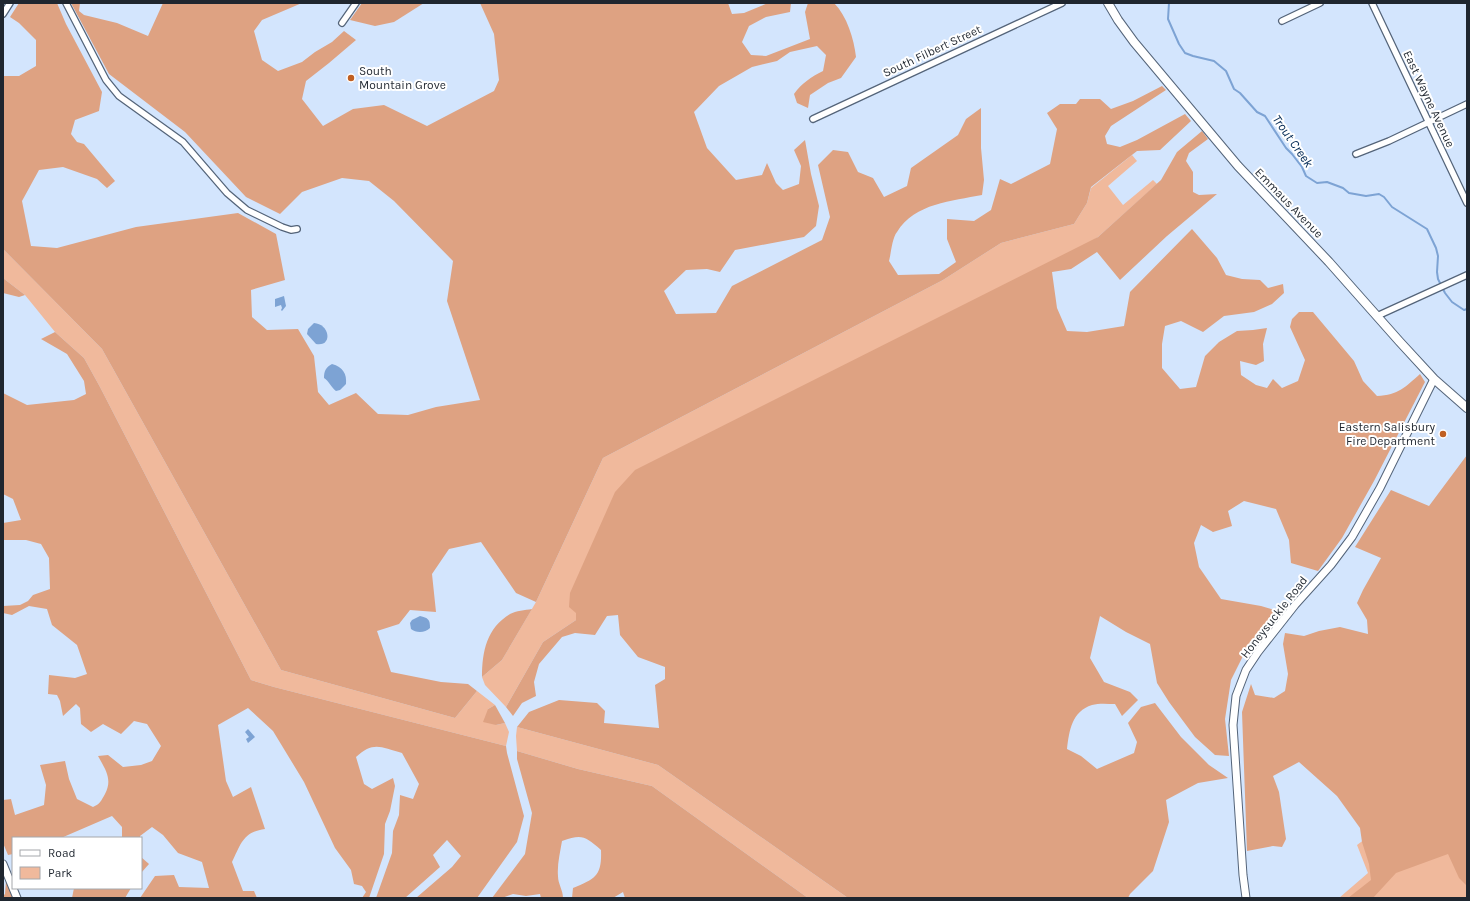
<svg xmlns="http://www.w3.org/2000/svg" width="1470" height="901" font-family="Karla,sans-serif">
<rect width="100%" height="100%" fill="#d3e5fd"/>
<g fill="#f0b99c">
<path d="M 1132,155 L 1137,161 L 1108,186 L 1123,205 L 1153,180 L 1157,184 L 1098,237 L 576,613 L 576,620 L 543,642 L 506,707 L 485,685 L 482,677 L 502,660 L 536,602 L 603,458 L 943,280 L 1001,243 L 1074,224 L 1087,203 L 1091,188 Z"/>
<path d="M 3,249 L 102,349 L 281,670 L 455,718 L 477,691 L 495,705 L 488,709 L 496,725 L 505,723 L 509,732 L 506,746 L 274,687 L 251,680 L 100,387 L 84,358 L 55,332 L 25,295 L 3,278 Z"/>
<path d="M 517,727 L 658,765 L 848,898 L 808,898 L 652,786 L 578,769 L 517,751 L 516,736 Z"/>
<path d="M 1467,763 L 1467,898 L 1339,898 L 1368,873 L 1357,845 Z"/>
</g>
<g fill="#dea282">
<path d="M 19,3 L 57,3 L 66,24 L 102,92 L 99,111 L 75,120 L 71,134 L 77,142 L 84,144 L 115,181 L 107,188 L 97,179 L 63,167 L 39,170 L 22,201 L 31,246 L 57,248 L 136,227 L 238,213 L 276,234 L 285,280 L 251,290 L 252,317 L 267,330 L 298,329 L 314,356 L 318,392 L 329,405 L 356,393 L 378,414 L 408,415 L 436,407 L 480,400 L 447,301 L 453,261 L 394,201 L 369,181 L 342,178 L 302,192 L 280,214 L 246,197 L 185,132 L 109,74 L 71,3 L 80,3 L 79,11 L 84,15 L 117,23 L 148,36 L 163,3 L 302,3 L 262,20 L 254,31 L 262,60 L 278,71 L 302,62 L 315,52 L 332,42 L 344,31 L 356,40 L 329,63 L 306,81 L 302,99 L 323,126 L 353,109 L 384,105 L 427,126 L 494,91 L 499,80 L 494,34 L 480,3 L 728,3 L 732,14 L 744,13 L 768,3 L 791,3 L 790,12 L 766,17 L 749,26 L 742,42 L 751,55 L 766,56 L 810,39 L 805,12 L 808,3 L 834,3 C 847,16 854,39 856,57 L 841,78 L 828,83 L 810,95 L 808,108 L 797,103 L 794,94 C 802,83 811,77 823,71 L 826,55 L 817,46 L 790,52 L 777,61 L 752,67 L 719,86 L 694,112 L 707,148 L 736,180 L 762,175 L 767,163 L 776,183 L 783,190 L 799,184 L 801,166 L 794,150 L 805,140 L 811,174 L 819,206 L 816,226 L 804,237 L 735,250 L 720,272 L 707,269 L 686,270 L 664,291 L 676,314 L 716,313 L 732,286 L 822,240 L 830,217 L 818,165 L 833,150 L 848,152 L 858,172 L 873,178 L 884,197 L 907,186 L 911,168 L 958,135 L 966,119 L 981,108 L 981,148 L 984,180 L 982,195 C 952,201 915,203 897,232 C 892,238 891,254 889,261 L 898,275 L 939,274 L 956,262 L 947,239 L 947,219 L 974,221 L 991,210 L 1000,179 L 1011,184 L 1050,164 L 1057,129 L 1047,113 L 1060,104 L 1076,104 L 1080,99 L 1100,99 L 1111,109 L 1133,101 L 1162,86 L 1166,90 L 1111,126 L 1105,136 L 1107,144 L 1120,147 L 1137,140 L 1185,114 L 1191,121 L 1160,150 L 1137,151 L 1091,187 L 1087,203 L 1074,224 L 1001,243 L 943,280 L 603,458 L 536,602 L 516,593 L 481,542 L 449,549 L 432,574 L 436,612 L 410,610 L 399,624 L 377,631 L 391,672 L 441,682 L 468,684 L 477,691 L 455,718 L 281,670 L 102,349 L 3,249 L 3,76 L 19,76 L 36,66 L 36,40 L 19,23 L 10,17 Z"/>
<path d="M 362,3 L 424,3 L 394,22 L 375,26 L 350,20 Z"/>
<path d="M 1202,131 L 1208,139 L 1189,153 L 1186,161 L 1193,172 L 1193,192 L 1199,195 L 1217,194 L 1167,236 L 1120,280 L 1097,252 L 1071,269 L 1052,272 L 1057,308 L 1067,331 L 1087,332 L 1124,326 L 1130,292 L 1192,229 L 1217,258 L 1226,275 L 1242,279 L 1260,280 L 1268,288 L 1283,284 L 1284,293 L 1272,304 L 1254,312 L 1224,316 L 1203,332 L 1181,321 L 1165,326 L 1162,344 L 1162,368 L 1180,389 L 1196,387 L 1205,356 L 1219,342 L 1237,331 L 1253,330 L 1267,328 L 1263,344 L 1264,361 L 1256,365 L 1240,361 L 1241,375 L 1256,385 L 1267,388 L 1273,379 L 1282,388 L 1298,381 L 1305,360 L 1290,327 L 1292,319 L 1299,312 L 1313,312 L 1354,361 L 1363,381 L 1377,396 C 1399,395 1405,387 1420,374 L 1425,382 L 1374,481 L 1342,538 L 1318,571 L 1291,563 L 1289,540 L 1276,509 L 1244,501 L 1228,511 L 1232,526 L 1213,532 L 1201,525 L 1194,543 L 1199,567 L 1221,599 L 1261,606 L 1281,612 L 1248,646 L 1231,680 L 1225,719 L 1229,756 L 1215,755 L 1195,737 L 1169,702 L 1157,683 L 1150,644 L 1126,632 L 1100,616 L 1090,658 L 1104,682 L 1130,692 L 1138,700 L 1122,716 L 1115,704 C 1108,704 1099,703 1092,705 C 1072,711 1069,731 1067,749 L 1081,756 L 1097,769 L 1134,753 L 1137,742 L 1128,723 L 1141,707 L 1155,703 L 1181,737 L 1209,765 L 1228,778 L 1198,783 L 1166,800 L 1169,822 L 1153,871 L 1130,894 L 1128,898 L 848,898 L 658,765 L 517,727 L 529,712 L 559,700 L 597,703 L 605,711 L 604,723 L 659,728 L 655,685 L 665,679 L 665,667 L 638,657 L 620,635 L 618,615 L 607,616 L 595,635 L 575,633 L 562,637 L 539,664 L 534,682 L 536,696 L 522,703 L 513,716 L 506,707 L 543,642 L 576,620 L 576,613 L 569,607 L 570,593 L 615,492 L 635,470 L 1098,237 L 1161,180 L 1177,152 Z"/>
<path d="M 3,278 L 25,295 L 19,297 L 3,293 Z"/>
<path d="M 55,332 L 84,358 L 100,387 L 251,680 L 274,687 L 506,746 L 507,753 L 524,816 L 517,842 L 477,898 L 416,898 L 452,867 L 461,856 L 447,840 L 433,855 L 440,867 L 405,898 L 376,898 L 392,853 L 393,831 L 399,815 L 400,795 L 413,799 L 419,784 L 402,753 C 381,747 373,741 356,757 L 364,784 L 372,789 L 393,778 L 395,786 L 390,811 L 385,824 L 384,854 L 369,898 L 362,898 L 366,892 L 362,886 L 354,884 L 351,870 L 335,848 L 304,782 L 273,731 L 248,708 L 218,725 L 226,781 L 233,797 L 251,787 L 265,829 C 243,832 241,844 232,862 L 243,891 L 254,891 L 257,898 L 140,898 L 155,876 L 174,875 L 179,887 L 209,888 L 202,862 L 178,853 L 163,835 L 152,827 L 140,836 L 140,838 L 122,838 L 122,827 L 112,816 L 61,838 L 13,838 L 13,854 L 8,855 L 3,843 L 3,800 L 11,799 L 15,815 L 44,805 L 46,785 L 40,765 L 65,761 L 69,779 L 77,799 L 93,807 C 100,804 101,801 105,794 C 113,779 105,769 98,756 L 108,755 L 123,767 L 141,765 L 152,761 L 161,746 L 147,724 L 134,721 L 121,734 L 103,724 L 91,732 L 81,724 L 80,708 L 76,704 L 63,716 L 60,701 L 57,695 L 48,694 L 49,675 L 75,678 L 87,674 L 77,645 L 52,625 L 47,609 L 29,606 L 12,615 L 3,613 L 3,606 L 20,605 L 28,601 L 33,595 L 50,589 L 49,558 L 41,544 L 26,540 L 3,540 L 3,523 L 21,520 L 13,499 L 3,494 L 3,393 L 27,405 L 74,400 L 86,394 L 84,381 L 67,354 L 41,339 Z"/>
<path d="M 1467,455 L 1467,886 L 1459,878 L 1448,854 L 1396,873 L 1373,898 L 1348,898 L 1371,880 L 1369,864 L 1362,842 L 1360,828 L 1337,796 L 1299,762 L 1273,776 L 1279,792 L 1286,839 L 1282,847 L 1273,846 L 1247,851 L 1242,712 L 1251,684 L 1255,695 L 1274,698 L 1285,691 L 1288,674 L 1283,644 L 1285,633 L 1304,636 L 1319,631 L 1340,627 L 1368,634 L 1367,620 L 1357,603 L 1363,590 L 1381,558 L 1355,547 L 1391,490 L 1429,506 Z"/>
<path d="M 532,609 L 502,660 L 482,677 C 482,651 487,628 510,614 C 516,611 525,610 532,609 Z"/>
<path d="M 495,705 L 505,723 L 496,725 L 483,722 L 488,709 Z"/>
<path d="M 517,751 L 578,769 L 652,786 L 808,898 L 625,898 L 623,892 L 613,898 L 572,898 L 573,888 C 596,879 602,875 601,850 C 585,836 582,834 562,841 C 560,853 557,865 558,876 C 558,884 563,890 563,898 L 541,898 L 540,894 L 526,896 L 513,894 L 502,898 L 492,898 L 525,854 L 532,813 L 517,759 Z"/>
<path d="M 141,857 L 149,864 L 141,873 Z"/>
<path d="M 6,881 L 13,898 L 3,898 L 3,896 L 5,894 Z"/>
<path d="M 74,888 L 131,888 L 125,898 L 72,898 Z"/>
</g>
<g fill="#7da3d4">
<path d="M 284,296 L 286,306 L 282,311 L 281,310 L 282,308 L 281,305 L 275,307 L 275,299 Z"/>
<path d="M 314,323 C 330,324 333,347 316,344 L 307,334 L 308,329 Z"/>
<path d="M 332,364 C 343,367 347,374 346,384 L 340,390 L 336,391 C 331,387 329,381 324,378 C 324,371 326,367 332,364 Z"/>
<path d="M 420,616 C 428,618 430,619 430,628 C 425,633 416,633 411,629 L 410,623 L 412,620 Z"/>
<path d="M 248,729 L 255,737 L 248,743 L 246,739 L 249,737 L 245,732 Z"/>
</g>
<g fill="none" stroke-linecap="round" stroke-linejoin="round">
<path stroke="#7da3d4" stroke-width="2" d="M 1169,3 L 1168,19 L 1179,44 L 1185,53 L 1193,56 L 1214,61 L 1226,71 L 1234,89 L 1240,93 L 1257,112 L 1265,116 L 1286,148 L 1292,154 L 1302,167 L 1306,176 L 1317,183 L 1327,182 L 1343,188 L 1349,193 L 1366,196 L 1379,194 L 1384,197 L 1392,207 L 1427,229 L 1436,248 L 1438,256 L 1437,272 L 1438,279 L 1445,293 L 1452,302 L 1464,310 L 1467,309"/>
<defs>
<g id="minor">
<path d="M 66,3 L 106,80 L 119,96 L 183,142 L 227,193 L 247,210 L 282,227 L 291,230 L 297,229"/>
<path d="M 1372,3 L 1467,203"/>
<path d="M 3,14 L 10,3"/>
<path d="M 1282,21 L 1320,3"/>
<path d="M 342,23 L 356,3"/>
<path d="M 813,119 L 1062,3"/>
<path d="M 1356,154 L 1389,141 L 1467,104"/>
<path d="M 1377,316 L 1467,275"/>
</g>
<g id="tertiary">
<path d="M 3,864 L 17,898"/>
<path d="M 1246,898 L 1243,875 L 1233,725 L 1236,696 L 1246,670 L 1258,652 L 1295,605 L 1331,565 L 1352,537 L 1380,488 L 1434,379"/>
</g>
<path id="secondary" d="M 1108,3 L 1118,20 L 1134,42 L 1238,166 L 1329,262 L 1399,341 L 1434,379 L 1467,408"/>
</defs>
<use href="#minor" stroke="#546479" stroke-width="8"/>
<use href="#tertiary" stroke="#546479" stroke-width="9"/>
<use href="#secondary" stroke="#546479" stroke-width="10"/>
<use href="#minor" stroke="#fff" stroke-width="5.5"/>
<use href="#tertiary" stroke="#fff" stroke-width="7"/>
<use href="#secondary" stroke="#fff" stroke-width="8"/>
</g>
<g fill="#c05f21" stroke="#fff" stroke-width="1.5">
<circle cx="351" cy="78" r="4"/>
<circle cx="1443" cy="434" r="4"/>
</g>
<g text-anchor="middle" dominant-baseline="central" stroke-width="4" stroke-linejoin="round" paint-order="stroke">
<g font-size="12" fill="#1f262f" stroke="#fff">
<text transform="translate(932 51) rotate(-25)">South Filbert Street</text>
<text transform="translate(1429 99) rotate(65)">East Wayne Avenue</text>
<text transform="translate(1289 203) rotate(46)">Emmaus Avenue</text>
<text transform="translate(1274 617) rotate(-52)">Honeysuckle Road</text>
</g>
<g font-size="12" fill="#1f262f" stroke="#fff" text-anchor="start">
<text x="359" y="71">South<tspan x="359" dy="14">Mountain Grove</tspan></text>
<text x="1435" y="427" text-anchor="end">Eastern Salisbury<tspan x="1435" dy="14">Fire Department</tspan></text>
</g>
<g font-size="13" font-style="italic" fill="#012854" stroke="#fff">
<text transform="translate(1293 141) rotate(55)">Trout Creek</text>
</g>
</g>
<rect width="1470" height="901" fill="none" stroke="#1f262f" stroke-width="8"/>
<rect x="12" y="837" width="130" height="52" fill="#ffffff" stroke="#a5a8ac"/>
<rect x="20" y="850" width="20" height="6" fill="#ffffff" stroke="#a5a8ac"/>
<text x="48" y="857" font-size="12" fill="#1f262f">Road</text>
<rect x="20" y="867" width="20" height="12" fill="#f0b99c" stroke="#a5a8ac"/>
<text x="48" y="877" font-size="12" fill="#1f262f">Park</text>
</svg>
